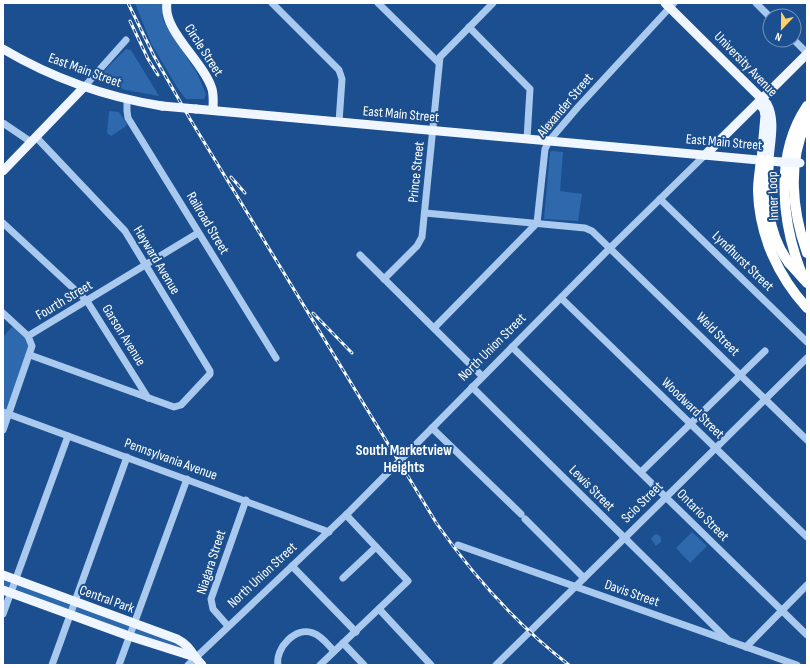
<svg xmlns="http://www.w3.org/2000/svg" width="810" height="668" font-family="'Sofia Sans Condensed',sans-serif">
<rect width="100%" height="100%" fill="#1b4f8f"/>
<g fill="#2e69ad">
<path d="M 135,3 L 162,3 L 162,15 L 164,22 L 197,73 L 206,94 L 204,99 L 186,99 L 178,89 L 151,43 Z"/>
<path d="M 126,49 L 131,50 L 159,96 L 126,90 L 99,81 L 99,76 Z"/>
<path d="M 109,111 L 119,112 L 127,124 L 125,127 L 111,136 L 107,133 Z"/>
<path d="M 552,151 L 563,152 L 560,191 L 582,194 L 578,221 L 544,219 L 550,152 Z"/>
<path d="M 13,326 L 31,343 L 7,410 L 3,410 L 3,337 Z"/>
<path d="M 692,532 L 707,546 L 690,563 L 676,548 Z"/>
<path d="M 657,534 L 660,536 L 661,539 L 661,542 L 656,546 L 651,539 L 654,535 Z"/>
<path d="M 3,578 L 173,640 L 187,652 L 3,588 Z"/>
</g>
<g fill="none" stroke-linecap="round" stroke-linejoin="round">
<g stroke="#a9c9ee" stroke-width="7">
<path d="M 272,3 L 339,70 L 342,79 L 339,122"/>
<path d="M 378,3 L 438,62"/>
<path d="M 756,3 L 770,17"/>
<path d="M 469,27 L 530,89 L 527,139"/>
<path d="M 794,40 L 807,53"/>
<path d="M 84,87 L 126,40"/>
<path d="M 127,99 L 127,111 L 128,118 L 276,358"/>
<path d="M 3,123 L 31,142"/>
<path d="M 660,199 L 807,342"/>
<path d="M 425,213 L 585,228 L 592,231 L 807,440"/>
<path d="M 3,223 L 87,301 L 148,398"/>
<path d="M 360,255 L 482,376"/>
<path d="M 384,279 L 417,246 L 422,237 L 440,57 L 493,3"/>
<path d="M 561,298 L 807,537"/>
<path d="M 3,313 L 28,336 L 32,346 L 3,430"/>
<path d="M 434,328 L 537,223 L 545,149 L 549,141 L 578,107 L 674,3"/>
<path d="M 28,336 L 198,233"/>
<path d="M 512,347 L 807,635"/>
<path d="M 30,355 L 174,407 L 181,405 L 210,374 L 210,371 L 125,231 L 36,137"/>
<path d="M 472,387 L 729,641"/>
<path d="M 3,412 L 329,532"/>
<path d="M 432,428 L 521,514"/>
<path d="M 641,472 L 765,351"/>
<path d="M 525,519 L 584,578"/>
<path d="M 458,545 L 797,665"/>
<path d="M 292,566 L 356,632"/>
<path d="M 343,578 L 376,547"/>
<path d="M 379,609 L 431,665"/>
<path d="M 3,614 L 68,436"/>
<path d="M 228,626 L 213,609 L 211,599 L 246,500"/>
<path d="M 343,643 L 364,665"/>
<path d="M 746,647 L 807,585"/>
<path d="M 52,665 L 127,457"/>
<path d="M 119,665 L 187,479"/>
<path d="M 188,665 L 350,511 L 610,248 L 705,155"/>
<path d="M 278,665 C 275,648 296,626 313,633 C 322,636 328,645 334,651"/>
<path d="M 320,665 L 408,581 L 349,518 L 347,514"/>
<path d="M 496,665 L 807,358"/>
</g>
<g stroke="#f0f6ff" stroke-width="9">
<path d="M 167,3 C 162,30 204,62 212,89 C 214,96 213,103 213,110"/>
<path d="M 665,3 L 767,104 C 776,120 770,143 769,160"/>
<path d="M 3,49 C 52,78 106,97 162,106"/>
<path d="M 759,103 L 764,110 L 765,116 L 761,160"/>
<path d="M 196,109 L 781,162"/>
<path d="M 705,155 L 807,54"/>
<path d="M 3,171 L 84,87"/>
<path d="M 3,575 L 177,639 C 192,647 191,654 202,665"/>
<path d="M 3,590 L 129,636 L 195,657"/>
</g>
<g stroke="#fff" stroke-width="10">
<path d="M 807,121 C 787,162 792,211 807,253"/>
<path d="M 761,160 C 760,170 758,180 758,191 C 759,235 778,276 807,308"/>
<path d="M 769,160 C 766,197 766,232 789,263"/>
<path d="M 804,279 C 782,227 773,156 807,106"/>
</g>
<defs>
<g id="rail">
<path d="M 128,3 L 154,56 L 190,119 L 437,524 C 475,578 517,625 569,665"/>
<path d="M 130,21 L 148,59 L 158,75"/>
<path d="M 231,177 L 245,193"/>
<path d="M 313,313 L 352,353"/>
</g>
</defs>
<use href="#rail" stroke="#fff" stroke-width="3"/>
<use href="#rail" stroke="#1b4f8f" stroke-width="1.5" stroke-dasharray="4.5" stroke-linecap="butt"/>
<g stroke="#f0f6ff" stroke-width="9">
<path d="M 162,106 L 196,109"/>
<path d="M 781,162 L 800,163"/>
</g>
<path stroke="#fff" stroke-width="10" d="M 789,263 L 807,283"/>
</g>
<g text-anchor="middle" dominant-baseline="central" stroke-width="4" stroke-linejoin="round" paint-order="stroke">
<g font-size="14" fill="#fff" stroke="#1b4f8f">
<text transform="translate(204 50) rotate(57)">Circle Street</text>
<text transform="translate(746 64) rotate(46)">University Avenue</text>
<text transform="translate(85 70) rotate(20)">East Main Street</text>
<text transform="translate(565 105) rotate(-50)">Alexander Street</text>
<text transform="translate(401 114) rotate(5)">East Main Street</text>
<text transform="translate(724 142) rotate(5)">East Main Street</text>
<text transform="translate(416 172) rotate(-84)">Prince Street</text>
<text transform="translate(773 196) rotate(-92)">Inner Loop</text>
<text transform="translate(208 223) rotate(59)">Railroad Street</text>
<text transform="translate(157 260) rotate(59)">Hayward Avenue</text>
<text transform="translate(743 261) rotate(44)">Lyndhurst Street</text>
<text transform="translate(64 300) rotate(-31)">Fourth Street</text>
<text transform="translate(718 334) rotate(45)">Weld Street</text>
<text transform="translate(124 335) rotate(58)">Garson Avenue</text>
<text transform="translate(492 347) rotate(-45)">North Union Street</text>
<text transform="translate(693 408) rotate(44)">Woodward Street</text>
<text transform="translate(171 459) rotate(20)">Pennsylvania Avenue</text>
<text transform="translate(592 488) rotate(45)">Lewis Street</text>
<text transform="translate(642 502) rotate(-45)">Scio Street</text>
<text transform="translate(703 515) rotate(45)">Ontario Street</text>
<text transform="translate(211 562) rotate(-72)">Niagara Street</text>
<text transform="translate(262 575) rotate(-43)">North Union Street</text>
<text transform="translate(632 593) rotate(19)">Davis Street</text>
<text transform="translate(107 599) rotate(20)">Central Park</text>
</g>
<g font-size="15" font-weight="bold" fill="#fff" stroke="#1b4f8f">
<text x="404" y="450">South Marketview<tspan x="404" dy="17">Heights</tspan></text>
</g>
</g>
<rect width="810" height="668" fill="none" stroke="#ffffff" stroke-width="8"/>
<g transform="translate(782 28) rotate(202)"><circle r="19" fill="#1b4f8f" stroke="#7695bc"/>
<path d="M0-3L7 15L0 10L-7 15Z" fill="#ffd166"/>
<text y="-6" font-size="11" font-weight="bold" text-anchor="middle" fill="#ffffff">N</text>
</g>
</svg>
